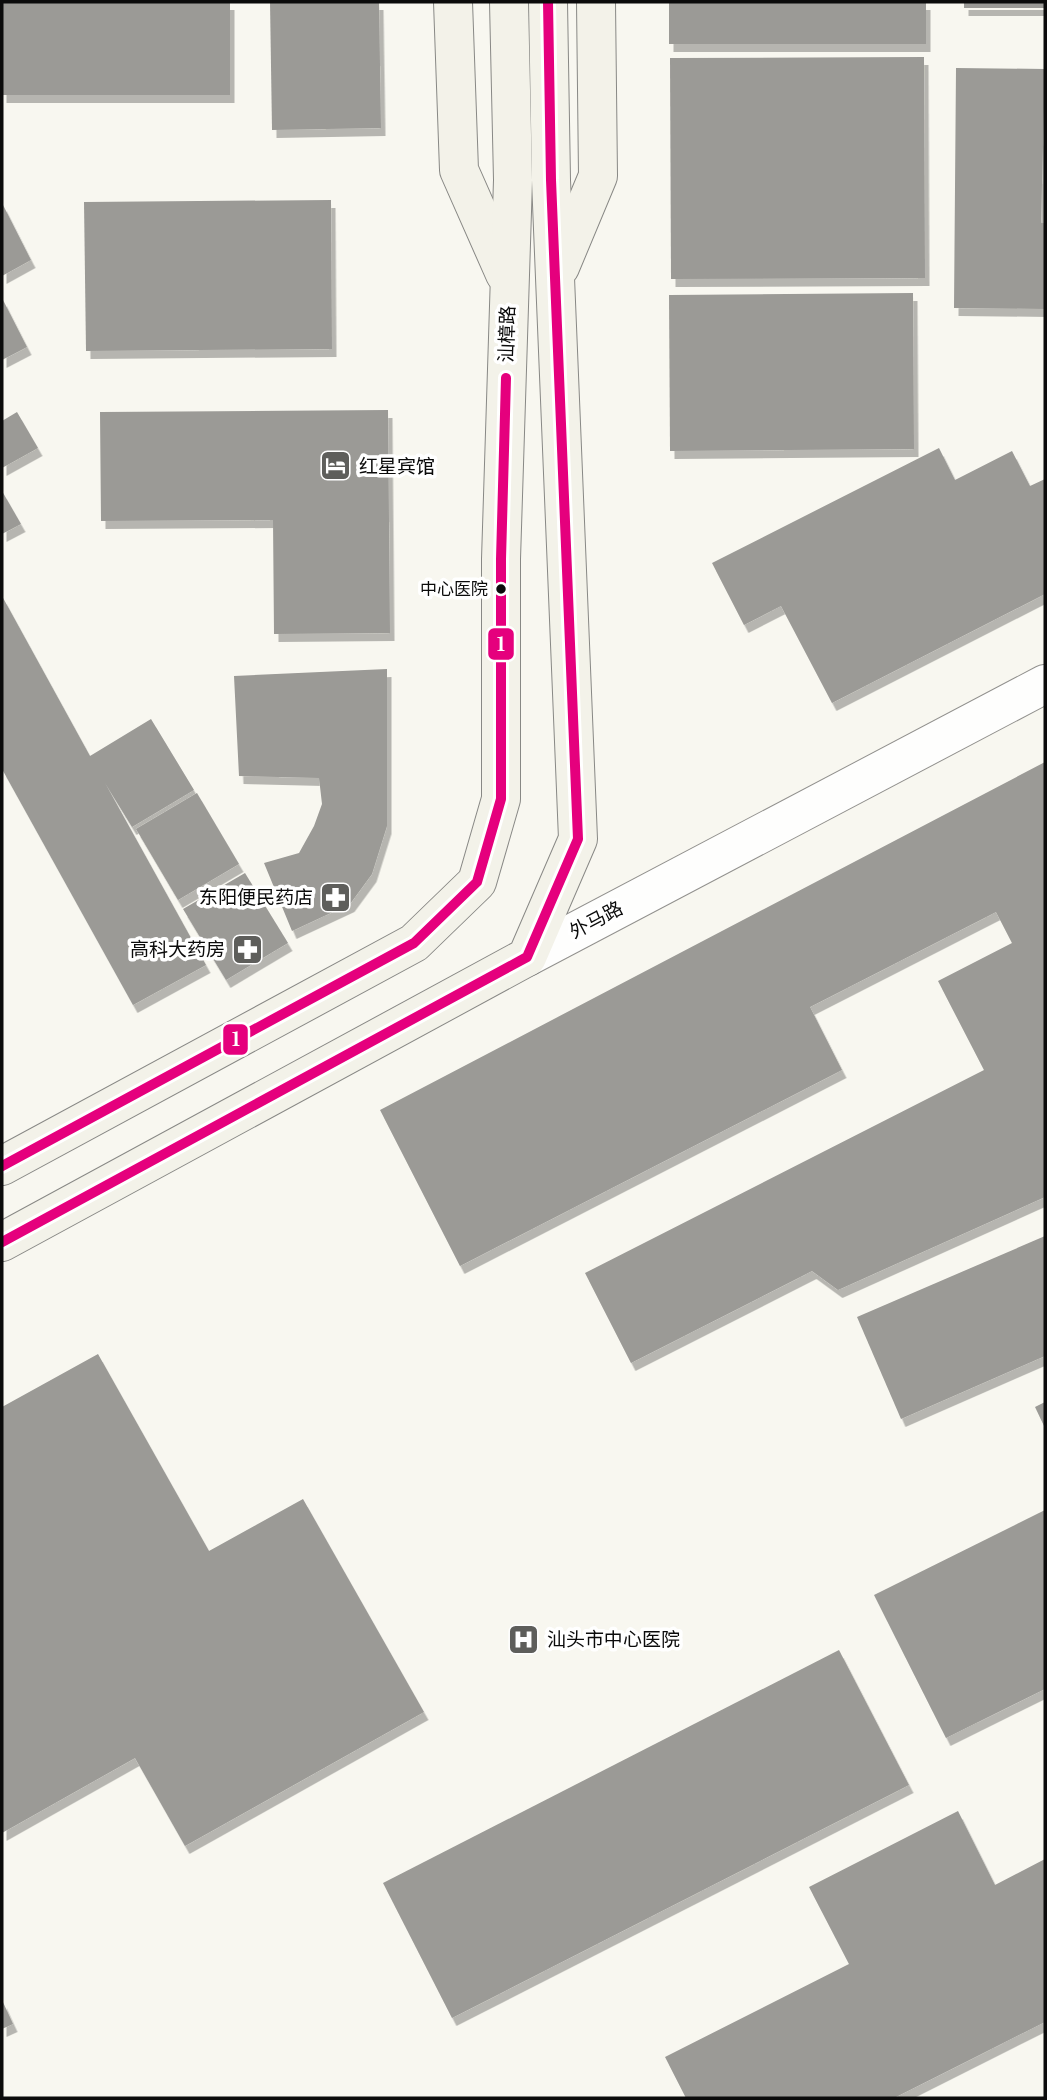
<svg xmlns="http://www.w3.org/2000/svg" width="1047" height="2100" font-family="'Libre Baskerville','Noto Sans SC',serif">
<defs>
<filter id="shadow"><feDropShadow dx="4.5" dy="8" stdDeviation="0" flood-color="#0004"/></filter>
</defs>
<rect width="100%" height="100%" fill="#f8f7f0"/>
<g fill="#9b9a96" filter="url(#shadow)">
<rect x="2" y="2" width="228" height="93"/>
<path d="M 270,2 L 379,2 L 381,128 L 272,130 Z"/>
<rect x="669" y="2" width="257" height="42"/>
<rect x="964" y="2" width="81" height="6"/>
<path d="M 924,57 L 925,278 L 671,279 L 670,58 Z"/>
<path d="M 956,68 L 1045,69 L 1041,223 L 1045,223 L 1045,309 L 954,308 Z"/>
<path d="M 331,200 L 332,349 L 86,351 L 84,202 Z"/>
<path d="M 2,203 L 31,260 L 2,276 Z"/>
<path d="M 913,293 L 914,449 L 670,451 L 669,295 Z"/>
<path d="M 2,298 L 27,347 L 2,360 Z"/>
<path d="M 388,410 L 390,633 L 274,634 L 273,520 L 101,521 L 100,412 Z"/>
<path d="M 17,412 L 38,448 L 2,468 L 2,421 Z"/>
<path d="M 939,448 L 955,480 L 1012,451 L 1030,486 L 1045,479 L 1045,594 L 832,703 L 781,606 L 744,625 L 712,563 Z"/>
<path d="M 2,491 L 21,524 L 2,534 Z"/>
<path d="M 2,596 L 90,756 L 151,719 L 194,790 L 132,827 L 105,783 L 206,965 L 133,1005 L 2,769 Z"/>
<path d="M 387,669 L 387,826 L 372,874 L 350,904 L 292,931 L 264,863 L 299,853 L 314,826 L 322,804 L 319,778 L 239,776 L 234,676 Z"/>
<path d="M 1045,762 L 1045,1197 L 838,1290 L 812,1271 L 631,1363 L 585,1273 L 984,1070 L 938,981 L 1012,943 L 996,912 L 810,1007 L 842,1070 L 460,1266 L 380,1110 Z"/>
<path d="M 197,793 L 239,864 L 178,900 L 136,829 Z"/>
<path d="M 245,873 L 288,943 L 226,980 L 183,909 Z"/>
<path d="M 1045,1236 L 1045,1356 L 901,1419 L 857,1317 Z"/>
<path d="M 98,1354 L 209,1551 L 303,1499 L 424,1712 L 185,1846 L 135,1758 L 2,1833 L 2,1407 Z"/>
<path d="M 1045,1402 L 1045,1428 L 1035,1407 Z"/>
<path d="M 1045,1510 L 1045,1689 L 946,1738 L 874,1595 Z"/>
<path d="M 839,1650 L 909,1785 L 452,2018 L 383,1883 Z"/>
<path d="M 958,1811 L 995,1885 L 1045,1859 L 1045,2022 L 894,2098 L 686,2098 L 665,2057 L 849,1964 L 809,1887 Z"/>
<path d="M 2,2000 L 13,2024 L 2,2029 Z"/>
</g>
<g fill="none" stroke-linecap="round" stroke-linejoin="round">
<defs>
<path id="street" d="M 527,957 L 1045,684"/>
<g id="secondary">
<path d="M 453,2 L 459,170 L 505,274"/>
<path d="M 560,267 L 598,176 L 596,2"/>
<path d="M 2,1166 L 414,943 L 477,882 L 501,799 L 501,559 L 513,180 L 509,2"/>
<path d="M 2,1242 L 527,957 L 578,839 L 551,180 L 548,2"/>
</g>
</defs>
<use href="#street" stroke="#92918e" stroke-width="40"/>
<use href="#secondary" stroke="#888885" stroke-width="40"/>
<use href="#street" stroke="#fefefd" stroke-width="38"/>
<use href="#secondary" stroke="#f3f2e9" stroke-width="38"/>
<defs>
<g id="bus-1">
<path d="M 2,1166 L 414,943 L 477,882 L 501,799 L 501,559 L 506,378"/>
<path d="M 2,1242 L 527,957 L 578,839 L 551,180 L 548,2"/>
</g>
</defs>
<use href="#bus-1" stroke="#fff" stroke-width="16"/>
<use href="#bus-1" stroke="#e5007d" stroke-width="10"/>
</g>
<defs>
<symbol id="hotel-square" viewBox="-11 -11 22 22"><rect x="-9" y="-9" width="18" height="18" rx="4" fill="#5e5e5b" stroke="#fff"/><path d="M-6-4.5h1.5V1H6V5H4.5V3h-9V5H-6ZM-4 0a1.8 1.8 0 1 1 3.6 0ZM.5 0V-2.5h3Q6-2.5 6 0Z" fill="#fff"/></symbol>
<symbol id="pharmacy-square" viewBox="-11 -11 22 22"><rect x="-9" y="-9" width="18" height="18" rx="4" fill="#5e5e5b" stroke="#fff"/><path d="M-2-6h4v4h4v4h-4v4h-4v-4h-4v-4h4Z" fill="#fff"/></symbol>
<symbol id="hospital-square" viewBox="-11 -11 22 22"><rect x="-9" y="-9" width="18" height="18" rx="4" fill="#5e5e5b" stroke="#fff"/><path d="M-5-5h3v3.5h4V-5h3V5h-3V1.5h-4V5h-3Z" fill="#fff"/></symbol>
</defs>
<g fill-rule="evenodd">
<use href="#hotel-square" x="318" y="448" width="35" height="35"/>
<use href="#pharmacy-square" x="318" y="880" width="35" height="35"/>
<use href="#pharmacy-square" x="230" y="932" width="35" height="35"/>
<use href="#hospital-square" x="506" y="1622" width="35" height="35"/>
</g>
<circle fill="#0b0b0b" stroke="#fff" stroke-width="2.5" cx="501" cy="589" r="6"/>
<g text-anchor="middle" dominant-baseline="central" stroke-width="7" stroke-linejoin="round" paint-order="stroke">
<g font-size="17" fill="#0b0b0b" stroke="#fff" text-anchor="end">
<text x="488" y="589">中心医院</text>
</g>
<g font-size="19" fill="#0b0b0b" stroke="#fff">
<text transform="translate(507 334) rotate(-88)">汕樟路</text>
<text transform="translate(596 920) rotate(-28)">外马路</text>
</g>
<g font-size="19" fill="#0b0b0b" stroke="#fff" text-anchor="start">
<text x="359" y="466">红星宾馆</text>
<text x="313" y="897" text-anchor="end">东阳便民药店</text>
<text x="225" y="949" text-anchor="end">高科大药房</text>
<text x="547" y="1639">汕头市中心医院</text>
</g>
</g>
<g stroke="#fff" stroke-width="2.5">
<rect x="487" y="627" width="28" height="34" rx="7" fill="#e5007d"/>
<rect x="222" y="1023" width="27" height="33" rx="7" fill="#e5007d"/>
</g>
<g font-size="19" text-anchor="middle" font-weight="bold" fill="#fff">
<text x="501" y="651">1</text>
<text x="236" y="1046">1</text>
</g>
<rect width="1047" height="2100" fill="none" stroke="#0b0b0b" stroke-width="7"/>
</svg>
